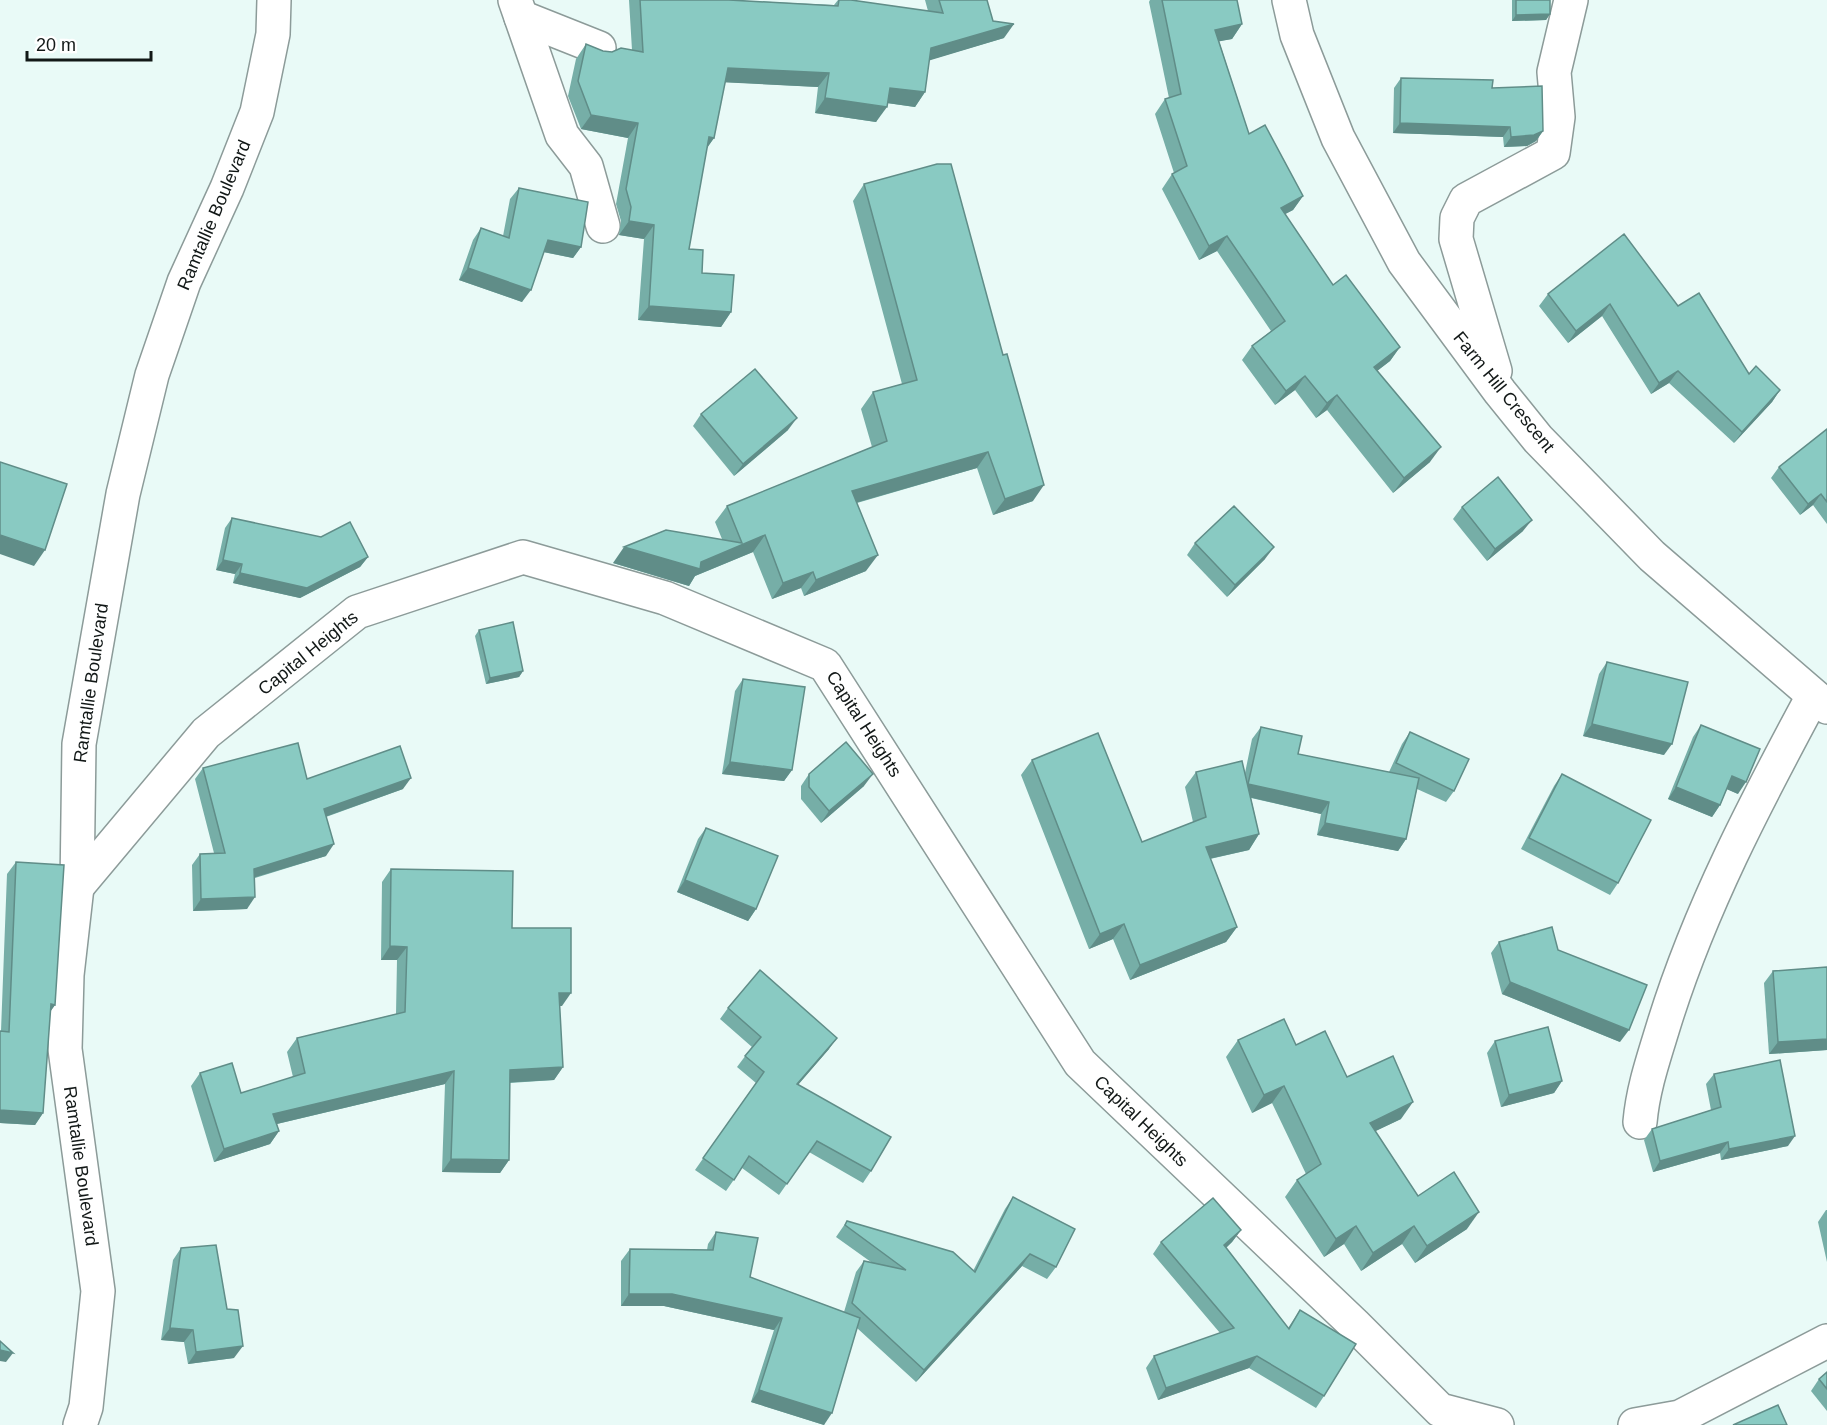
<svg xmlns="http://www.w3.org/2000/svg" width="1827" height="1425" font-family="Helvetica,sans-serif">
<rect width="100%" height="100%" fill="#e9faf7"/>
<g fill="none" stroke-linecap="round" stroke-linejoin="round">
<defs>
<g id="minor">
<path d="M 515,0 L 562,135 L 586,166 L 603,226"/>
<path d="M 1289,0 L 1297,35 L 1338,138 L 1404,262 L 1500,392 L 1538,439 L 1652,556 L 1827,707"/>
<path d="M 521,17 L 599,48"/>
<path d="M 1495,371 L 1456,239 L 1457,218 L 1466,200 L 1553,153 L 1558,117 L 1554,72 L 1571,0"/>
<path d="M 77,887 L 206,733 L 357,612 L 523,557 L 665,598 L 825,665 L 1080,1063 L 1354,1324 L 1440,1410 L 1497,1425"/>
<path d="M 1640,1122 C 1643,1088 1654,1057 1664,1024 C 1700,908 1756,802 1813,696"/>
<path d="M 80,1425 L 86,1407 L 98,1291 L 65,1049 L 67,975 L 77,887 L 79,744 L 123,494 L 152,375 L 184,282 L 227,188 L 257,112 L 273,34 L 274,0"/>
<path d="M 1635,1425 L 1680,1417 L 1827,1341"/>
</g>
</defs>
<use href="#minor" stroke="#8c9b99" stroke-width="36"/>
<use href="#minor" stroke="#fff" stroke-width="33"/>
</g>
<g fill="#76aea7">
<path d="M 629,0 L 729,0 L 834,5 L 838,0 L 851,0 L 928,11 L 925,0 L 987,0 L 993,21 L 1004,38 L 929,60 L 925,92 L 915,107 L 887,103 L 876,122 L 815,113 L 818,87 L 725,82 L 714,138 L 707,148 L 689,249 L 702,273 L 731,312 L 721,327 L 638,320 L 644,239 L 619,235 L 621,221 L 616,204 L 628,138 L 581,129 L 568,96 L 576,59 L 586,44 L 603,51 L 612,52 L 632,50 Z"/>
<path d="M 1150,0 L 1237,0 L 1242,24 L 1232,39 L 1219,41 L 1249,134 L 1303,196 L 1293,210 L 1285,214 L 1333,285 L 1400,347 L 1390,361 L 1377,371 L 1430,462 L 1393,493 L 1327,410 L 1316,418 L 1295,390 L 1275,405 L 1242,360 L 1252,346 L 1271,331 L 1217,251 L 1199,260 L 1162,189 L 1172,174 L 1174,173 L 1155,114 L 1165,99 L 1169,98 L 1149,2 Z"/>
<path d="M 1512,0 L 1550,0 L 1550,14 L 1546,20 L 1512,21 Z"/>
<path d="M 1401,78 L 1492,88 L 1543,131 L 1536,141 L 1527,146 L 1504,147 L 1503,137 L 1393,133 L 1394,88 Z"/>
<path d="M 864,184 L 1033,501 L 993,515 L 977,468 L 857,503 L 866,571 L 804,596 L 801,588 L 772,599 L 753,552 L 695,576 L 689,586 L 613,563 L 722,539 L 715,522 L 727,506 L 872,447 L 861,409 L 873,392 L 902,384 L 853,201 Z"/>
<path d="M 519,188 L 581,247 L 573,258 L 543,252 L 522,302 L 459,280 L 473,240 L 481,228 L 503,236 L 510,199 Z"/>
<path d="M 1548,294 L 1678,306 L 1749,374 L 1780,390 L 1772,402 L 1734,443 L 1669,383 L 1651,394 L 1602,316 L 1568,343 L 1539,306 Z"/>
<path d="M 701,414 L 788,430 L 734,476 L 693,426 Z"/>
<path d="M 1827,429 L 1827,524 L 1813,505 L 1800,515 L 1771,478 L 1779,467 Z"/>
<path d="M 1462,507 L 1523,531 L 1487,561 L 1453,519 Z"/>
<path d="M 232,518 L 368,557 L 360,567 L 300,598 L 233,583 L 235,574 L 216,570 L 225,528 Z"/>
<path d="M 1195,543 L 1265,559 L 1227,597 L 1187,555 Z"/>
<path d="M 479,630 L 523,671 L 519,677 L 486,684 L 475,636 Z"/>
<path d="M 1607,662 L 1664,755 L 1583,736 L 1599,674 Z"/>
<path d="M 743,679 L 792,770 L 784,781 L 722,774 L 735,691 Z"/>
<path d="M 1701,725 L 1738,794 L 1727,789 L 1720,805 L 1712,817 L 1668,799 L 1693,737 Z"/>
<path d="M 1261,727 L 1298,754 L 1389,772 L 1402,744 L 1410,732 L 1454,791 L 1446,802 L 1417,789 L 1406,839 L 1398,851 L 1317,835 L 1321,814 L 1251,798 L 1259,834 L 1249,850 L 1210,859 L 1237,927 L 1226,942 L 1130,980 L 1113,939 L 1089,949 L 1021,775 L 1032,760 L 1142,842 L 1193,822 L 1185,787 L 1196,772 L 1245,773 L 1252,739 Z"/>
<path d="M 203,768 L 307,779 L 403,789 L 326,817 L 326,856 L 255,878 L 247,909 L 193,911 L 192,865 L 200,854 L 214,853 L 195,779 Z"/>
<path d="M 809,774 L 864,786 L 821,823 L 801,799 L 801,786 Z"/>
<path d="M 1562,774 L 1618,883 L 1610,895 L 1521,849 L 1554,786 Z"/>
<path d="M 706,828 L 756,909 L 748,921 L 677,892 L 698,839 Z"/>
<path d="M 16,862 L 55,1005 L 50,1012 L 43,1113 L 35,1125 L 0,1123 L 0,1031 L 1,1031 L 7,874 Z"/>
<path d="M 391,869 L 512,928 L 562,1006 L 559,1006 L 563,1067 L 554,1080 L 510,1083 L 509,1160 L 500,1173 L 442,1172 L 445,1084 L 277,1124 L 279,1131 L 270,1144 L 214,1162 L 191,1086 L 200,1073 L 241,1093 L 293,1077 L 287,1052 L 297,1038 L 396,1014 L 397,960 L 381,960 L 382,882 Z"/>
<path d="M 1499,942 L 1558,950 L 1620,1042 L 1502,994 L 1491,953 Z"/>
<path d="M 1827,967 L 1827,1050 L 1769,1054 L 1764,983 L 1773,971 Z"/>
<path d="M 728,1008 L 829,1049 L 798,1085 L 871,1171 L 863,1183 L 809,1152 L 779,1195 L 742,1168 L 726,1191 L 695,1170 L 756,1083 L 737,1067 L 752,1047 L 720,1019 Z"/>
<path d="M 1238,1040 L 1296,1045 L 1347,1077 L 1401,1119 L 1375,1131 L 1418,1196 L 1467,1229 L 1415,1263 L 1402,1244 L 1361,1271 L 1344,1244 L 1324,1257 L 1285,1197 L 1297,1180 L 1306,1174 L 1272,1103 L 1252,1113 L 1226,1057 Z"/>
<path d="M 1495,1041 L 1562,1081 L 1554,1093 L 1501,1107 L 1487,1053 Z"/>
<path d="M 1714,1074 L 1788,1146 L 1721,1160 L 1720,1153 L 1653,1172 L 1644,1140 L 1652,1129 L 1711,1110 L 1706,1084 Z"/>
<path d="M 1013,1197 L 1056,1267 L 1047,1279 L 1022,1266 L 916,1382 L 857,1328 L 824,1425 L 751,1402 L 774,1330 L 664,1306 L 621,1306 L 621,1261 L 630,1249 L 707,1250 L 708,1244 L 716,1232 L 750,1277 L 844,1312 L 856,1272 L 864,1261 L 871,1262 L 836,1237 L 847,1221 L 973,1271 L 1005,1209 Z"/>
<path d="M 1826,1210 L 1827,1210 L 1827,1262 L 1818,1222 Z"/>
<path d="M 1241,1230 L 1232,1242 L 1226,1248 L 1288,1328 L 1300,1310 L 1324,1396 L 1316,1408 L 1249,1368 L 1158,1400 L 1146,1368 L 1154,1356 L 1220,1333 L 1153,1254 L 1161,1242 Z"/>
<path d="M 181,1248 L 234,1358 L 188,1364 L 184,1342 L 161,1340 L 173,1260 Z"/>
<path d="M 1827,1372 L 1827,1411 L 1811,1391 L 1819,1379 Z"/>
</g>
<g fill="#608d88">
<path d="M 1550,14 L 1546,20 L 1512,21 L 1516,15 Z"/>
<path d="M 1014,24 L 1004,38 L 921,63 L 931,48 Z"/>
<path d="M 1242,24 L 1232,39 L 1205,44 L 1215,30 Z"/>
<path d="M 728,68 L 829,73 L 818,87 L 718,82 Z"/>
<path d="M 890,88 L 925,92 L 915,107 L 880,102 Z"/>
<path d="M 825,98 L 887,107 L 876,122 L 815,113 Z"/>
<path d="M 591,115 L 638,123 L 628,138 L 581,129 Z"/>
<path d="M 1400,123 L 1510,127 L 1503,137 L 1393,133 Z"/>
<path d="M 1543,131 L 1536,141 L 1527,146 L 1504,147 L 1511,137 Z"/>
<path d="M 709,137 L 714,138 L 704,152 Z"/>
<path d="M 1303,196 L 1293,210 L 1270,222 L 1281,208 Z"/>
<path d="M 629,221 L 654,225 L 644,239 L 619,235 Z"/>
<path d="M 1227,236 L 1217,251 L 1199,260 L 1209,246 Z"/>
<path d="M 548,240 L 581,247 L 573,258 L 539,251 Z"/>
<path d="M 468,268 L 531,290 L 522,302 L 459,280 Z"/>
<path d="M 1610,304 L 1602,316 L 1568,343 L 1576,331 Z"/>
<path d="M 649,306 L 731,312 L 721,327 L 638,320 Z"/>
<path d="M 1400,347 L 1390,361 L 1364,381 L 1374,367 Z"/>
<path d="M 1678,371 L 1669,383 L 1651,394 L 1659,383 Z"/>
<path d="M 1305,376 L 1295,390 L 1275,405 L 1286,391 Z"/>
<path d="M 1780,390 L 1772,402 L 1734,443 L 1742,432 Z"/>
<path d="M 1337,395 L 1327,410 L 1316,418 L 1327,403 Z"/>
<path d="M 797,418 L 788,430 L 734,476 L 743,464 Z"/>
<path d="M 1441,447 L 1430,462 L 1393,493 L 1404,478 Z"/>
<path d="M 988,452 L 977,468 L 841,507 L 852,491 Z"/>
<path d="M 1044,485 L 1033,501 L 993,515 L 1005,499 Z"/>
<path d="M 1821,494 L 1813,505 L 1800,515 L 1808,504 Z"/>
<path d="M 1532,520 L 1523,531 L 1487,561 L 1495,549 Z"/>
<path d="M 0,535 L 45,550 L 34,566 L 0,554 Z"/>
<path d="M 765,535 L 753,552 L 695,576 L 689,586 L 613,563 L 624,547 L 701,562 Z"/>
<path d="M 1274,547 L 1265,559 L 1227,597 L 1235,585 Z"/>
<path d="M 878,555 L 866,571 L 804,596 L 816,580 Z"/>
<path d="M 368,557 L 360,567 L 300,598 L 233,583 L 240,573 Z"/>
<path d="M 223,560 L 242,564 L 235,574 L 216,570 Z"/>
<path d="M 813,572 L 801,588 L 772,599 L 783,583 Z"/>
<path d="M 523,671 L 519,677 L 486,684 L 490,678 Z"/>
<path d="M 1592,724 L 1672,744 L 1664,755 L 1583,736 Z"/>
<path d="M 730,762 L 792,770 L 784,781 L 722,774 Z"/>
<path d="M 873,774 L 864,786 L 821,823 L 829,811 Z"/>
<path d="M 1732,776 L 1746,782 L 1738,794 L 1724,788 Z"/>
<path d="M 411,778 L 403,789 L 316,820 L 324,809 Z"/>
<path d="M 1248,784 L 1329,802 L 1321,814 L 1240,795 Z"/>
<path d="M 1676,787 L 1720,805 L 1712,817 L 1668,799 Z"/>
<path d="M 1325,823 L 1406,839 L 1398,851 L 1317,835 Z"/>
<path d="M 1259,834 L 1249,850 L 1195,862 L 1206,847 Z"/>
<path d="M 334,844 L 326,856 L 246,880 L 254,869 Z"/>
<path d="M 685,880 L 756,909 L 748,921 L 677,892 Z"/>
<path d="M 255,897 L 247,909 L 193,911 L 201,899 Z"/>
<path d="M 1124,924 L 1113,939 L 1089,949 L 1100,934 Z"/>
<path d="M 1237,927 L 1226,942 L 1130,980 L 1140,965 Z"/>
<path d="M 390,946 L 407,947 L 397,960 L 381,960 Z"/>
<path d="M 1510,982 L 1629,1030 L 1620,1042 L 1502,994 Z"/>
<path d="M 559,993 L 571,993 L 562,1006 L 549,1006 Z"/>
<path d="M 51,1004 L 55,1005 L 47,1016 Z"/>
<path d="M 837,1038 L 829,1049 L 789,1095 L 797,1084 Z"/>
<path d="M 1827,1039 L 1827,1050 L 1769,1054 L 1778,1042 Z"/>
<path d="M 563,1067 L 554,1080 L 501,1083 L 510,1070 Z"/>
<path d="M 454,1071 L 445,1084 L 264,1127 L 273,1114 Z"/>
<path d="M 1562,1081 L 1554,1093 L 1501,1107 L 1509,1095 Z"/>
<path d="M 1284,1086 L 1272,1103 L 1252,1113 L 1264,1095 Z"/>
<path d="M 1413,1102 L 1401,1119 L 1357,1140 L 1370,1123 Z"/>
<path d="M 0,1110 L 43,1113 L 35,1125 L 0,1123 Z"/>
<path d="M 279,1131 L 270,1144 L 214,1162 L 224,1149 Z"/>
<path d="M 1795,1136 L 1788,1146 L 1721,1160 L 1729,1149 Z"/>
<path d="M 1728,1142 L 1720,1153 L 1653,1172 L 1660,1161 Z"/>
<path d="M 451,1159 L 509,1160 L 500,1173 L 442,1172 Z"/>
<path d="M 1479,1212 L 1467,1229 L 1415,1263 L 1427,1246 Z"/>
<path d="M 1356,1226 L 1344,1244 L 1324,1257 L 1336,1239 Z"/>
<path d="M 1414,1226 L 1402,1244 L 1361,1271 L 1373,1253 Z"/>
<path d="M 1241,1230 L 1232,1242 L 1216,1257 L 1224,1245 Z"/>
<path d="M 1030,1254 L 1022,1266 L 916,1382 L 924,1370 Z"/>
<path d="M 629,1294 L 672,1294 L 782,1318 L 774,1330 L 664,1306 L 621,1306 Z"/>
<path d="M 170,1328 L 193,1330 L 184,1342 L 161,1340 Z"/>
<path d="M 243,1346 L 234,1358 L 188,1364 L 196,1352 Z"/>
<path d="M 0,1350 L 13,1353 L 6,1362 L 0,1361 Z"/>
<path d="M 1257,1356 L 1249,1368 L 1158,1400 L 1166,1388 Z"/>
<path d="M 759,1390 L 832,1413 L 824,1425 L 751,1402 Z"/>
</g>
<g fill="#89cac2" stroke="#608d88" stroke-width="1.5">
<path d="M 640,0 L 729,0 L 838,6 L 839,0 L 851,0 L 943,13 L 939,0 L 987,0 L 993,21 L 1014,24 L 931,48 L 925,92 L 890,88 L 887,107 L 825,98 L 829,73 L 728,68 L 714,138 L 709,137 L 689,249 L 703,250 L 702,273 L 734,275 L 731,312 L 649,306 L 654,225 L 629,221 L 631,207 L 626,189 L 638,123 L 591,115 L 578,81 L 586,44 L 603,51 L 612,52 L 621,48 L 643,52 Z"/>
<path d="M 1162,0 L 1237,0 L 1242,24 L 1215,30 L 1249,134 L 1265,125 L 1303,196 L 1281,208 L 1333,285 L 1346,275 L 1400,347 L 1374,367 L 1441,447 L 1404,478 L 1337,395 L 1327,403 L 1305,376 L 1286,391 L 1252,346 L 1285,321 L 1227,236 L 1209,246 L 1172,174 L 1187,166 L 1165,99 L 1181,94 Z"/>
<path d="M 1516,0 L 1550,0 L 1550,14 L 1516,15 Z"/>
<path d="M 1401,78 L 1493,80 L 1492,88 L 1542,86 L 1543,131 L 1534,135 L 1511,137 L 1510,127 L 1400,123 Z"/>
<path d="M 937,164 L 951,164 L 1003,355 L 1007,354 L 1044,485 L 1005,499 L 988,452 L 852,491 L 878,555 L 816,580 L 813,572 L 783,583 L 765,535 L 701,562 L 700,569 L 624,547 L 666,530 L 742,543 L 727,506 L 887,441 L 873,392 L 917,380 L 864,184 Z"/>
<path d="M 519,188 L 588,202 L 581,247 L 548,240 L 531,290 L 468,268 L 481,228 L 509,238 Z"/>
<path d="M 1624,234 L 1678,306 L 1699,293 L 1749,374 L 1756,366 L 1780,390 L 1742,432 L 1678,371 L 1659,383 L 1610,304 L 1576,331 L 1548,294 Z"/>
<path d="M 755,369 L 797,418 L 743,464 L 701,414 Z"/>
<path d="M 1827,429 L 1827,502 L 1821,494 L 1808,504 L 1779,467 Z"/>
<path d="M 0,462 L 67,484 L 45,550 L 0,535 Z"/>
<path d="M 1498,477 L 1532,520 L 1495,549 L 1462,507 Z"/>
<path d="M 1234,506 L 1274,547 L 1235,585 L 1195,543 Z"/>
<path d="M 232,518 L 321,537 L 350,522 L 368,557 L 307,588 L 240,573 L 242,564 L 223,560 Z"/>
<path d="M 513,622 L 523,671 L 490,678 L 479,630 Z"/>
<path d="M 1607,662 L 1688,682 L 1672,744 L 1592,724 Z"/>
<path d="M 743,679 L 805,687 L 792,770 L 730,762 Z"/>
<path d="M 1701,725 L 1760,749 L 1746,782 L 1732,776 L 1720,805 L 1676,787 Z"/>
<path d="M 1261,727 L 1302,736 L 1298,754 L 1419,778 L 1406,839 L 1325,823 L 1329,802 L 1248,784 Z"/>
<path d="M 1410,732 L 1469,759 L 1454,791 L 1396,763 Z"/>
<path d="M 1098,733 L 1142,842 L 1206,817 L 1196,772 L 1242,761 L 1259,834 L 1206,847 L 1237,927 L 1140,965 L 1124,924 L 1100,934 L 1032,760 Z"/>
<path d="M 846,742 L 873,774 L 829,811 L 809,787 L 809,774 Z"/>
<path d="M 298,743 L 307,779 L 400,746 L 411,778 L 324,809 L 334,844 L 254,869 L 255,897 L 201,899 L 200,854 L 225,853 L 203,768 Z"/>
<path d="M 1562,774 L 1651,820 L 1618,883 L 1529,838 Z"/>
<path d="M 706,828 L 778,856 L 756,909 L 685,880 Z"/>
<path d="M 16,862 L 64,865 L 55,1005 L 51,1004 L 43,1113 L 0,1110 L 0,1031 L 9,1032 Z"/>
<path d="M 391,869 L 513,871 L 512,928 L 571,928 L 571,993 L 559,993 L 563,1067 L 510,1070 L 509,1160 L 451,1159 L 454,1071 L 273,1114 L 279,1131 L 224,1149 L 200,1073 L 232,1063 L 241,1093 L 305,1073 L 297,1038 L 405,1012 L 407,947 L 390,946 Z"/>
<path d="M 1552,927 L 1558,950 L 1647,985 L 1629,1030 L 1510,982 L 1499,942 Z"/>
<path d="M 1827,967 L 1827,1039 L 1778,1042 L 1773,971 Z"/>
<path d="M 760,970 L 837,1038 L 797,1084 L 891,1137 L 871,1171 L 817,1141 L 787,1184 L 749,1156 L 734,1180 L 703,1158 L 764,1072 L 745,1056 L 761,1037 L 728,1008 Z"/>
<path d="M 1284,1019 L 1296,1045 L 1325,1031 L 1347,1077 L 1393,1056 L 1413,1102 L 1370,1123 L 1418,1196 L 1454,1172 L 1479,1212 L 1427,1246 L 1414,1226 L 1373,1253 L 1356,1226 L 1336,1239 L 1297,1180 L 1321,1164 L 1284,1086 L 1264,1095 L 1238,1040 Z"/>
<path d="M 1548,1027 L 1562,1081 L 1509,1095 L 1495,1041 Z"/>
<path d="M 1780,1060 L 1795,1136 L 1729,1149 L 1728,1142 L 1660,1161 L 1652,1129 L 1721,1107 L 1714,1074 Z"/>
<path d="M 1013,1197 L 1075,1229 L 1056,1267 L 1030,1254 L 924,1370 L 852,1303 L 864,1261 L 906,1270 L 845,1225 L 847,1221 L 953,1252 L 975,1272 Z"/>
<path d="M 1213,1198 L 1241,1230 L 1224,1245 L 1289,1329 L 1300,1310 L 1356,1344 L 1324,1396 L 1257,1356 L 1166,1388 L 1154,1356 L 1234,1328 L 1161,1242 Z"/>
<path d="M 716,1232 L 758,1238 L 750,1277 L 860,1318 L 832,1413 L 759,1390 L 782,1318 L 672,1294 L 629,1294 L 630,1249 L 713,1250 Z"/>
<path d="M 216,1245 L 227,1309 L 238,1310 L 243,1346 L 196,1352 L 193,1330 L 170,1328 L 181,1248 Z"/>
<path d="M 0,1341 L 13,1353 L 0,1350 Z"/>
<path d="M 1827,1372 L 1827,1389 L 1819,1379 Z"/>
<path d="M 1778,1405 L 1787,1425 L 1733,1425 Z"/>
</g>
<g text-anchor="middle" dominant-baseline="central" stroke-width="6" stroke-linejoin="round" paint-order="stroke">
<g font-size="18" fill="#121817" stroke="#fff">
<text transform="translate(214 215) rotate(-67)">Ramtallie Boulevard</text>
<text transform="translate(1504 392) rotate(51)">Farm Hill Crescent</text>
<text transform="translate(308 653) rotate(-39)">Capital Heights</text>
<text transform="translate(91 683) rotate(-82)">Ramtallie Boulevard</text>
<text transform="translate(864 724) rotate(57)">Capital Heights</text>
<text transform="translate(1141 1121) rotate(44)">Capital Heights</text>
<text transform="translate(81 1166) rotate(82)">Ramtallie Boulevard</text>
</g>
</g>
<path d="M27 51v9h124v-9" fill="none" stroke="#121817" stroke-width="3"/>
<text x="36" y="51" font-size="18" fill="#121817" stroke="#ffffff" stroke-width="4.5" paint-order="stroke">20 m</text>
</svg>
